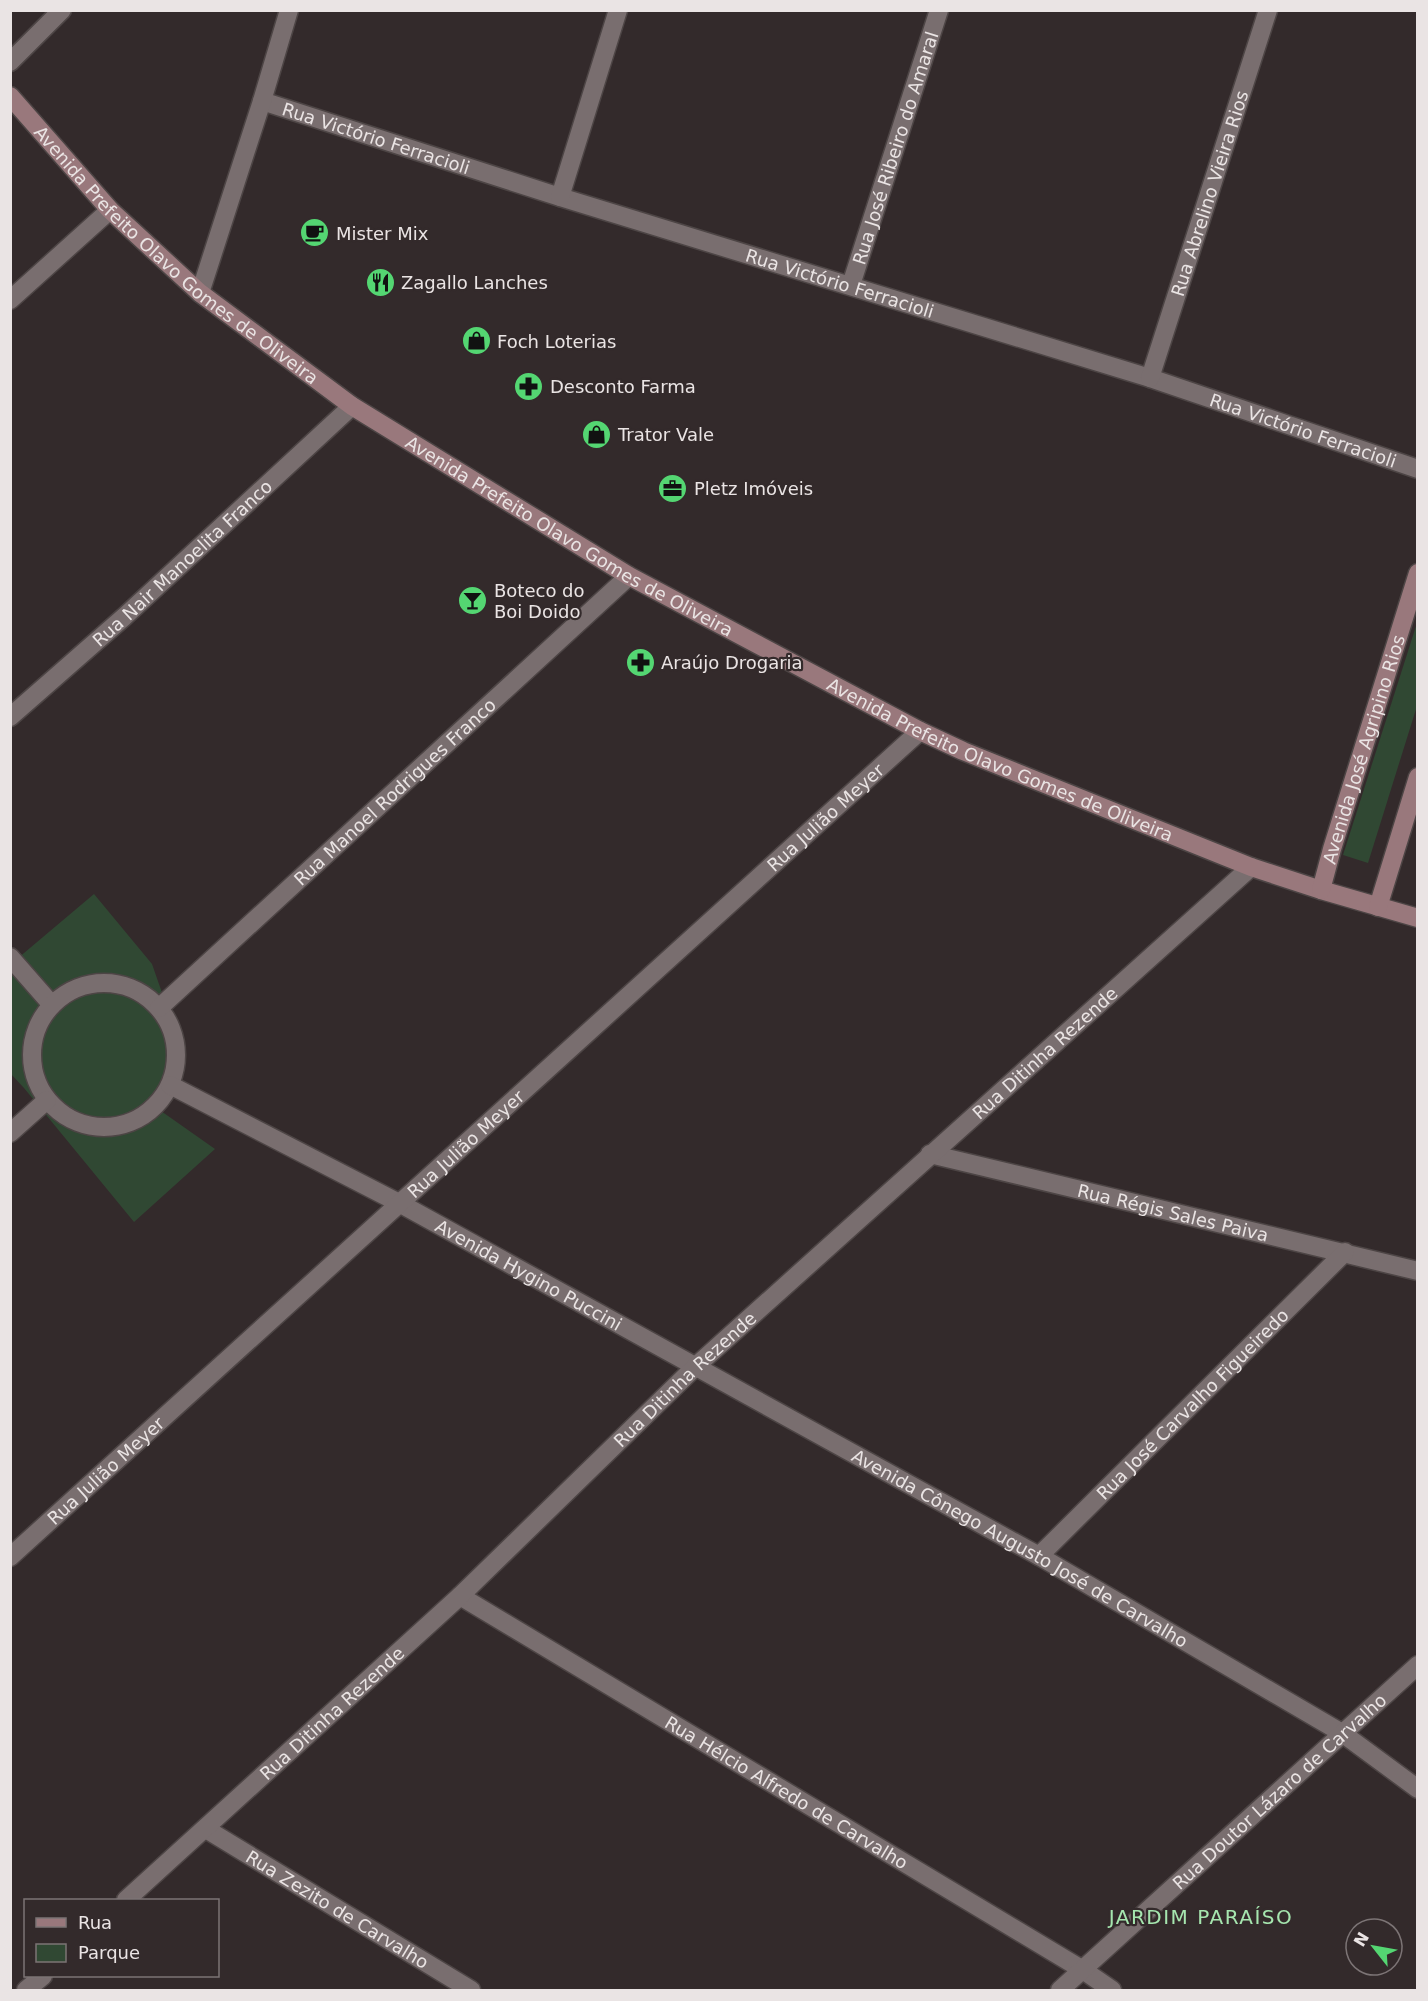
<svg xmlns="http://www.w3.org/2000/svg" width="1428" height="2001" font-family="'DejaVu Sans',sans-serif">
<rect width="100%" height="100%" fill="#332a2b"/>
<g fill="#304833">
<path d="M 1417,623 L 1417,706 L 1368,863 L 1343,855 Z"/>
<path d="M 94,894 L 152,964 L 167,1007 L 180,1060 L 174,1086 L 161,1111 L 215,1149 L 134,1222 L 24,1088 L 11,1074 L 11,964 Z"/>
</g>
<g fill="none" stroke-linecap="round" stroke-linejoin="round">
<defs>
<g id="street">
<path d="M 10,62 L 62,10"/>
<path id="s1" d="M 262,101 L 560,197 L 1150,378 L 1418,469"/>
<path d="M 560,197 L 618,10"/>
<path id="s2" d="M 851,285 L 939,10"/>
<path d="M 200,293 L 262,101 L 289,10"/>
<path d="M 10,300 L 110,210"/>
<path id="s3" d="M 1150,378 L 1268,10"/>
<path id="s4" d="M 10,717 L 124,617 L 352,406"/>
<path d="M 10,957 L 52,1005"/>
<circle cx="104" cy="1055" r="72"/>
<path id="s5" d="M 159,1008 L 629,576"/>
<path id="s6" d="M 170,1085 L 401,1204 L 1039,1556 L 1342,1733 L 1418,1789"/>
<path d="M 10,1133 L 47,1100"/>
<path id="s7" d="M 930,1154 L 1418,1271"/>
<path id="s8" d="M 1039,1556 L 1345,1252"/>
<path id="s9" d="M 10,1557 L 920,731"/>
<path id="s10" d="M 460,1596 L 1083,1970 L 1112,1990"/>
<path id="s11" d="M 206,1829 L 471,1990"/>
<path id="s12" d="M 126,1900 L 460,1596 L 695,1367 L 1251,867"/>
<path d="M 26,1990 L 43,1976"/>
<path id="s13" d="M 1060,1990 L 1418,1665"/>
</g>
<g id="secondary">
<path id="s14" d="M 10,96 L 110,210 L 200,293 L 352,406 L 629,576 L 920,731 L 963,751 L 1251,867 L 1321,890 L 1418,918"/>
<path id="s15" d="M 1321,890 L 1332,849 L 1418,573"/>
<path d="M 1378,907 L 1418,777"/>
</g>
</defs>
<use href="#street" stroke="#4d4545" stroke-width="21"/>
<use href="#secondary" stroke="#4d4545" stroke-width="21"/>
<use href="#street" stroke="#796e6f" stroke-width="18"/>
<use href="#secondary" stroke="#99787c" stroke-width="18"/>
</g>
<defs>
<symbol id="cafe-disc" viewBox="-11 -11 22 22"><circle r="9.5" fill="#54d672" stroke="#332a2b"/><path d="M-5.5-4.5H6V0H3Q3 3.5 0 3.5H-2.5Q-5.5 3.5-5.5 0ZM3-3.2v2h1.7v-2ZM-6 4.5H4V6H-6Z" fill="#111"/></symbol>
<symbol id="restaurant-disc" viewBox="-11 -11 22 22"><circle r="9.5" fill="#54d672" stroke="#332a2b"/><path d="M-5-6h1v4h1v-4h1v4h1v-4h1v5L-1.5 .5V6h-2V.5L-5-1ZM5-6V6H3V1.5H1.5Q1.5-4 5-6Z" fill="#111"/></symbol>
<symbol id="shop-disc" viewBox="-11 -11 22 22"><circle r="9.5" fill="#54d672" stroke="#332a2b"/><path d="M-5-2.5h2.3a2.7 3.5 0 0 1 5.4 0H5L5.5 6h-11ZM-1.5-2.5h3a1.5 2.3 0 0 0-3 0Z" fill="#111"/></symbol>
<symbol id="pharmacy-disc" viewBox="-11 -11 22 22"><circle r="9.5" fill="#54d672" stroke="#332a2b"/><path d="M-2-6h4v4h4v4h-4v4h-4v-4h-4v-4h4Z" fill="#111"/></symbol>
<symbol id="office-disc" viewBox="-11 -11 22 22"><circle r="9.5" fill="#54d672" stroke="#332a2b"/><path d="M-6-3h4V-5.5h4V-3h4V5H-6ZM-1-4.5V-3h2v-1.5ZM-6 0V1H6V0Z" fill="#111"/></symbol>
<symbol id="bar-disc" viewBox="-11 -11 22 22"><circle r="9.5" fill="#54d672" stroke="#332a2b"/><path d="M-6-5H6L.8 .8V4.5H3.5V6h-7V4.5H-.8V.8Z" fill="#111"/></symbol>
</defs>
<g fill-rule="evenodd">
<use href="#cafe-disc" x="298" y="216" width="33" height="33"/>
<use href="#restaurant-disc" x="364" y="266" width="33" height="33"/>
<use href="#shop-disc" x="460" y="324" width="33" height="33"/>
<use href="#pharmacy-disc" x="512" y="370" width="33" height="33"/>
<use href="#shop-disc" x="580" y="418" width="33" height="33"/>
<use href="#office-disc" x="656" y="472" width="33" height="33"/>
<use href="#bar-disc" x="456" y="584" width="33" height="33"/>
<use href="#pharmacy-disc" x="624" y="646" width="33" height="33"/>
</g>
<g text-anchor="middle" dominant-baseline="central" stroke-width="4.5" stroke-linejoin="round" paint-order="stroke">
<g font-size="18" fill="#eae4e4" stroke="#332a2b">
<text stroke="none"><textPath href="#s1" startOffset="120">Rua Victório Ferracioli</textPath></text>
<text stroke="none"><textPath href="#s2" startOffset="144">Rua José Ribeiro do Amaral</textPath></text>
<text stroke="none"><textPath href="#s3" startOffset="194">Rua Abrelino Vieira Rios</textPath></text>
<text stroke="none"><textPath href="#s14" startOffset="231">Avenida Prefeito Olavo Gomes de Oliveira</textPath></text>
<text stroke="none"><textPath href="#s1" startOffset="606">Rua Victório Ferracioli</textPath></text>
<text stroke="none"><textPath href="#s1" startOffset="1092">Rua Victório Ferracioli</textPath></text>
<text stroke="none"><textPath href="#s14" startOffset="717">Avenida Prefeito Olavo Gomes de Oliveira</textPath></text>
<text stroke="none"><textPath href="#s4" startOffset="231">Rua Nair Manoelita Franco</textPath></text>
<text stroke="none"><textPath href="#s15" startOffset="147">Avenida José Agripino Rios</textPath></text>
<text stroke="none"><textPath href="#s14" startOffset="1203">Avenida Prefeito Olavo Gomes de Oliveira</textPath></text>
<text stroke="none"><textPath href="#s5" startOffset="320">Rua Manoel Rodrigues Franco</textPath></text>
<text stroke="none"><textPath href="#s9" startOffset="1101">Rua Julião Meyer</textPath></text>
<text stroke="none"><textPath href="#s12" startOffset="1250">Rua Ditinha Rezende</textPath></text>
<text stroke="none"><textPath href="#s9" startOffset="615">Rua Julião Meyer</textPath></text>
<text stroke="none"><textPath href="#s7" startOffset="250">Rua Régis Sales Paiva</textPath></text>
<text stroke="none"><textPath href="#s6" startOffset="406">Avenida Hygino Puccini</textPath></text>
<text stroke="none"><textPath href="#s12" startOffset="764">Rua Ditinha Rezende</textPath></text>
<text stroke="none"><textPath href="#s8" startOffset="216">Rua José Carvalho Figueiredo</textPath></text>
<text stroke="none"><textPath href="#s9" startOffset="129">Rua Julião Meyer</textPath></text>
<text stroke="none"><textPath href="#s6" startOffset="968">Avenida Cônego Augusto José de Carvalho</textPath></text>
<text stroke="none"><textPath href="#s12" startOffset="278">Rua Ditinha Rezende</textPath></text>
<text stroke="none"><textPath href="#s13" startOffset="296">Rua Doutor Lázaro de Carvalho</textPath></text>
<text stroke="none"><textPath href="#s10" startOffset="381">Rua Hélcio Alfredo de Carvalho</textPath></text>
<text stroke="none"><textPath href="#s11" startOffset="154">Rua Zezito de Carvalho</textPath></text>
</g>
<g font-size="18" fill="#eae4e4" stroke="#332a2b" text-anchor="start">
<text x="336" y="233">Mister Mix</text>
<text x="401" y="282">Zagallo Lanches</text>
<text x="497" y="341">Foch Loterias</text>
<text x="550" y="386">Desconto Farma</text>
<text x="618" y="434">Trator Vale</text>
<text x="694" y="488">Pletz Imóveis</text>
<text x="494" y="590">Boteco do<tspan x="494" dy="21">Boi Doido</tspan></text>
<text x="661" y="662">Araújo Drogaria</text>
</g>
<g font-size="20" letter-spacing="1.5" fill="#a6e6af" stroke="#332a2b">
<text x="1201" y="1917">JARDIM PARAÍSO</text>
</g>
</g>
<rect width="1428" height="2001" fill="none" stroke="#eae4e4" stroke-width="24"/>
<rect x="24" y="1899" width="195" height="78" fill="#332a2b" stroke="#7c7475" stroke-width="1.5"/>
<rect x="36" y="1918" width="30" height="9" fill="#99787c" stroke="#7c7475" stroke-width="1.5"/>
<text x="78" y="1929" font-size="18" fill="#eae4e4">Rua</text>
<rect x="36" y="1944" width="30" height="18" fill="#304833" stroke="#7c7475" stroke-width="1.5"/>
<text x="78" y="1959" font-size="18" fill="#eae4e4">Parque</text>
<g transform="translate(1374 1947) rotate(301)"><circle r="28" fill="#332a2b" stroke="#7c7475" stroke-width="1.5"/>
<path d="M0-4.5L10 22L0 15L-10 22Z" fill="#54d672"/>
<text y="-9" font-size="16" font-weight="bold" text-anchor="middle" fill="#eae4e4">N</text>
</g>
</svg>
